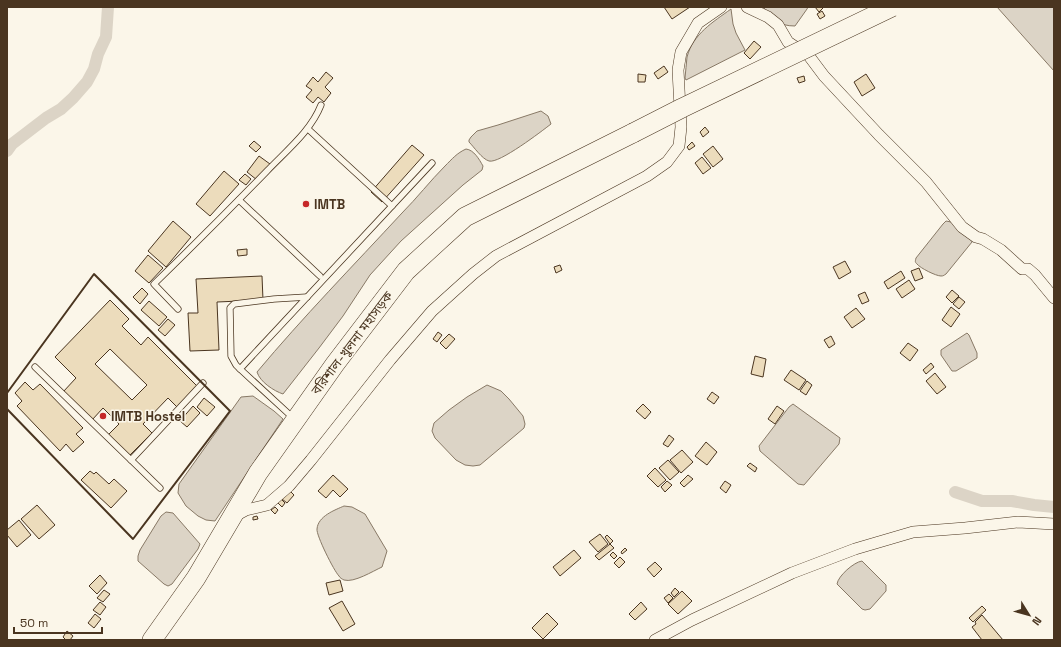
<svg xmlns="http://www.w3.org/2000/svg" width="1061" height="647" font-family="'Space Grotesk','Noto Sans Bengali',sans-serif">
<rect width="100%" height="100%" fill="#fbf6e9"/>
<g fill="#dcd4c6" stroke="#887966">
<path d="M 763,7 L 808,7 L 807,9 L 795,26 C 778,26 774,19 763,7 Z"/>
<path d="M 997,7 L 1054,7 L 1054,72 L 1054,71 Z"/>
<path d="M 731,9 L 733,24 L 736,33 L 745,50 L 686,80 L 685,78 C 686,71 686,64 687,57 C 693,34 713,22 731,9 Z"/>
<path d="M 541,111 L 548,116 L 551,124 C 542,131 499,164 489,161 C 482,159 474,147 469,142 L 469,140 L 471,137 L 477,131 L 498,125 Z"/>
<path d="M 466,149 C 474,150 479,159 483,166 L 482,170 L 463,185 L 401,241 L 370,275 L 343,316 L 319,348 L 283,394 C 274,391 260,382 257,372 C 303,317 353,266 402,213 C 417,198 430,181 445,166 C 452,159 457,153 466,149 Z"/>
<path d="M 946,221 L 951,222 L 972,238 L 972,242 L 946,274 C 944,275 944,276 941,276 C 936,276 920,268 917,264 C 915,262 915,262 916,258 L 943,224 Z"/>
<path d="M 967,333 L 969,335 L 977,353 L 977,358 L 956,371 L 952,371 L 941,355 L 941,350 Z"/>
<path d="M 487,385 L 501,391 L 509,399 L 523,416 L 525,424 L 524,428 L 517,434 L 480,465 L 473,466 L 465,465 L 456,460 L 435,438 L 432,431 L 434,423 L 449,410 L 467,397 Z"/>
<path d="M 253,396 L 274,411 L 283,419 L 215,521 L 206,520 L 198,516 L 186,506 L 178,493 L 179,484 L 241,397 Z"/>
<path d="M 793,404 L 840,438 L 839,444 L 804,485 L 798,484 L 760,451 L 759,446 L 789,407 Z"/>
<path d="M 344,506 L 352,507 L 365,514 L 387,551 L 382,567 C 373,571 354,583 344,580 C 342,579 340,578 339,576 C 334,571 316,535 317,529 C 318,516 335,510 344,506 Z"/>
<path d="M 166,512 L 173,513 L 200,544 L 198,549 L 172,584 L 168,586 L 164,584 L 138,561 L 138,556 L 140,550 L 161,516 Z"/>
<path d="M 862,561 L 886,585 L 886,591 L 870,609 L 865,610 L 862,609 L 837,584 C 838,576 854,562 862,561 Z"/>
</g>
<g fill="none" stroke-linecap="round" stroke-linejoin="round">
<g stroke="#dcd4c6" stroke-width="12">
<path d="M 7,151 L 12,144 L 46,118 L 61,109 L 73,98 L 87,82 L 94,69 L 98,54 L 106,37 L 108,7"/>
<path d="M 955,492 L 982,501 L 1012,501 L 1034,505 L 1054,507"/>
</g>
</g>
<g fill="#ecdcbc" stroke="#4a3520" fill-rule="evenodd">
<path d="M 664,7 L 690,7 L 672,19 Z"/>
<path d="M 815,7 L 824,7 L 819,12 Z"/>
<path d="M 822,11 L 825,16 L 820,19 L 817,14 Z"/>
<path d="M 754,41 L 761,47 L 750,59 L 744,53 Z"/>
<path d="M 664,66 L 668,72 L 658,79 L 654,73 Z"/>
<path d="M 326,72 L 333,78 L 325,87 L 331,93 L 324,102 L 318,97 L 313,103 L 306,97 L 312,90 L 306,86 L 313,77 L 318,82 Z"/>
<path d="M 638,74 L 646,75 L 645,82 L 638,82 Z"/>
<path d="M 866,74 L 875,88 L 862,96 L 854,82 Z"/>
<path d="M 804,76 L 805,81 L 799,83 L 797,78 Z"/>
<path d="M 705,127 L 709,132 L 703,137 L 700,132 Z"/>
<path d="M 254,141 L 261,147 L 256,152 L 249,146 Z"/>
<path d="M 692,142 L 695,146 L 689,150 L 687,147 Z"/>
<path d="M 412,145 L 424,155 L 382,202 L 371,192 Z"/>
<path d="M 713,146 L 723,159 L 713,167 L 703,154 Z"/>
<path d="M 259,156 L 270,164 L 257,180 L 247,172 Z"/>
<path d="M 702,157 L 711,168 L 703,174 L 695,163 Z"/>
<path d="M 224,171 L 239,184 L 210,216 L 196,204 Z"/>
<path d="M 245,174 L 251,179 L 246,185 L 239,180 Z"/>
<path d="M 173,221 L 191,237 L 166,267 L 148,251 Z"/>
<path d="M 247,249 L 247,255 L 238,256 L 237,250 Z"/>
<path d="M 148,255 L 163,268 L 149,283 L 135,271 Z"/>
<path d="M 845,261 L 851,272 L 839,279 L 833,267 Z"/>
<path d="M 560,265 L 562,270 L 556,273 L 554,267 Z"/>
<path d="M 919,268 L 923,278 L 915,281 L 911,271 Z"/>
<path d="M 901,271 L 905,278 L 888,289 L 884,282 Z"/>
<path d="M 262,276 L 263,300 L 217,302 L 219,350 L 190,351 L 188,313 L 198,313 L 196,279 Z"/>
<path d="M 909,280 L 915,289 L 902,298 L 896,289 Z"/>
<path d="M 142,288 L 148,294 L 140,304 L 133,297 Z"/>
<path d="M 952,290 L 959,296 L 952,303 L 946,297 Z"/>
<path d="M 865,292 L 869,301 L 862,304 L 858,295 Z"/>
<path d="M 959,297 L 965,302 L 959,309 L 953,304 Z"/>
<path d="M 110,300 L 129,319 L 122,326 L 141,345 L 148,337 L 198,387 L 178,408 L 168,398 L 143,424 L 152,433 L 129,456 L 108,435 L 119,424 L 103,408 L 92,420 L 63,392 L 76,378 L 55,357 ZM 110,349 L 147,385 L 132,400 L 95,364 Z"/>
<path d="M 149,301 L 167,317 L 159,326 L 141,310 Z"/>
<path d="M 951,307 L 960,314 L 951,327 L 942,320 Z"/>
<path d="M 856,308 L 865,319 L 852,328 L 844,317 Z"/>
<path d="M 168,319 L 175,325 L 165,336 L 158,330 Z"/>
<path d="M 438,332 L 442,335 L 437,342 L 433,339 Z"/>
<path d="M 449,334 L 455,339 L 446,349 L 440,343 Z"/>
<path d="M 831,336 L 835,344 L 829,348 L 824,340 Z"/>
<path d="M 908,343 L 918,350 L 910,361 L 900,353 Z"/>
<path d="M 755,356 L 766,359 L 763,377 L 751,374 Z"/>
<path d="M 931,363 L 934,367 L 926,374 L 923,370 Z"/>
<path d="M 791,370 L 806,380 L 799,390 L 784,380 Z"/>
<path d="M 935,373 L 946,387 L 937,394 L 926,381 Z"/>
<path d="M 807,381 L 812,385 L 806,395 L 800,391 Z"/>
<path d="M 25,382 L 33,390 L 40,384 L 83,428 L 76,434 L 84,442 L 73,452 L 66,444 L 60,451 L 17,406 L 22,401 L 15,393 Z"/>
<path d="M 712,392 L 719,397 L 714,404 L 707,399 Z"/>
<path d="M 204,398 L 215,407 L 207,416 L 197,407 Z"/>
<path d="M 643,404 L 651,412 L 645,419 L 636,411 Z"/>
<path d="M 193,406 L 200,413 L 187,427 L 180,421 Z"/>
<path d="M 777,406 L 784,411 L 775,424 L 768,419 Z"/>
<path d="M 669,435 L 674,439 L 668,447 L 663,444 Z"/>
<path d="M 706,442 L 717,452 L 707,465 L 695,456 Z"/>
<path d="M 682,450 L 693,462 L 681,473 L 670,460 Z"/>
<path d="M 668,460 L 679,472 L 670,480 L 659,468 Z"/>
<path d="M 750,463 L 757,468 L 755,472 L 747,466 Z"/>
<path d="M 655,468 L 666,480 L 658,487 L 647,476 Z"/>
<path d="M 90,471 L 94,474 L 96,472 L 109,484 L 114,479 L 127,491 L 111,508 L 81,480 Z"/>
<path d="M 333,475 L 348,489 L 340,497 L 333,490 L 326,498 L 318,491 Z"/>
<path d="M 688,475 L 693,479 L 684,487 L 680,483 Z"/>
<path d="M 667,481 L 672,485 L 665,492 L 661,487 Z"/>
<path d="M 725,481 L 731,485 L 726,493 L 720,488 Z"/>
<path d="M 290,491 L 294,495 L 287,503 L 282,499 Z"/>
<path d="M 280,498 L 285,503 L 282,507 L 277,502 Z"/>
<path d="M 37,505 L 55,525 L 39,539 L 21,519 Z"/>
<path d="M 275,507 L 278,510 L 275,514 L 271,510 Z"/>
<path d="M 257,516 L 258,519 L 253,520 L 253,517 Z"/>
<path d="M 19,520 L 31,535 L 17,547 L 7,535 L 7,530 Z"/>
<path d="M 600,534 L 608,544 L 598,552 L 589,542 Z"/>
<path d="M 607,535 L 613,541 L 610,544 L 605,537 Z"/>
<path d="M 610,544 L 614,548 L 599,560 L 595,556 Z"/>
<path d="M 625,548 L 627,550 L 622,554 L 621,552 Z"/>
<path d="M 574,550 L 581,558 L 560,576 L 553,567 Z"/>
<path d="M 613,552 L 617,556 L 614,559 L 610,555 Z"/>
<path d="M 620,557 L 625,562 L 619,568 L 614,563 Z"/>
<path d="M 655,562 L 662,569 L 654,577 L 647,569 Z"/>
<path d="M 100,575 L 107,583 L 97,594 L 89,586 Z"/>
<path d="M 340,580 L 343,591 L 329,595 L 326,583 Z"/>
<path d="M 675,588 L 679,592 L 674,597 L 671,593 Z"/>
<path d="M 104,590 L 110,594 L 103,602 L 97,598 Z"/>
<path d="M 682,591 L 692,601 L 678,614 L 668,604 Z"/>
<path d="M 669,594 L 673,598 L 668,603 L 664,598 Z"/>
<path d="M 342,601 L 355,624 L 343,631 L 329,608 Z"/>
<path d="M 100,602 L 106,607 L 100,615 L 93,610 Z"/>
<path d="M 641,602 L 647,609 L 635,620 L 629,614 Z"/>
<path d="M 982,606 L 986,610 L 973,622 L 969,618 Z"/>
<path d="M 547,613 L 558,624 L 543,639 L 532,628 Z"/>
<path d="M 95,614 L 101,619 L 94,628 L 88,623 Z"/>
<path d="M 982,615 L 1003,640 L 982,640 L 972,627 L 976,624 L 975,622 Z"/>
<path d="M 67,631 L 73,636 L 70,640 L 66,640 L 63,637 Z"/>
</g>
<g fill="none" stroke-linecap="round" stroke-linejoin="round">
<defs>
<g id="lane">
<path d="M 308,129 L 392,206"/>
<path d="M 239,200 L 320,276"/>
<path d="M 178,309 L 154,284 C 192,247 230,209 267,171 C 286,151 311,131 321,105"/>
<path d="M 35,367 L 131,460 L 203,383"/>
<path d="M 240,369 L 236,365 L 231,356 L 230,308 L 234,304 L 274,299 L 307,297"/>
<path d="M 290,415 L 240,369 L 432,163"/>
<path d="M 131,460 L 160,488"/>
</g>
<g id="street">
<path d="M 747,7 L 768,17 L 778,25 L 788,42 L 809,56 L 824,76 L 879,135 L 926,182 L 962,227 L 976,237 L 983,239 L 1001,250 L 1022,269 L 1028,269 L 1035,275 L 1054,298"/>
<path d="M 235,516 L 246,510 L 267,505 L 289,486 L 311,460 L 390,360 L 432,311 L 473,274 L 496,256 L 647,176 L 667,162 L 679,146 L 681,127 L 678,70 L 681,52 L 698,23 L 721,7"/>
<path d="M 655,640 L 692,620 L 792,573 L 855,549 L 913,532 L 965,528 L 1018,522 L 1054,524"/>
</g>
<path id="highway" d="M 152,640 L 196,578 L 258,473 L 335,364 L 406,271 L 465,217 L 633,133"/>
</defs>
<use href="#lane" stroke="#4a3520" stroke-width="7"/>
<use href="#street" stroke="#4a3520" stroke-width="12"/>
<use href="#highway" stroke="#4a3520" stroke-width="20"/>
<use href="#lane" stroke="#fbf6e9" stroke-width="5.5"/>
<use href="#street" stroke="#fbf6e9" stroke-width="11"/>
<use href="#highway" stroke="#fbf6e9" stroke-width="19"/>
<defs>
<path id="highway-bridge" d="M 633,133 L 682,108 L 892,7"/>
</defs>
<use href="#highway-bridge" stroke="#4a3520" stroke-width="20" stroke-linecap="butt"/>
<use href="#highway-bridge" stroke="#fbf6e9" stroke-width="19"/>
<path stroke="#4a3520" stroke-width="2" d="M 7,393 L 94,274 L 230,411 L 133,539 L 7,409"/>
</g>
<g fill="#c62828" stroke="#fbf6e9" stroke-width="1.5">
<circle cx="306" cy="204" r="4"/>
<circle cx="103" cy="416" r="4"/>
</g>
<g text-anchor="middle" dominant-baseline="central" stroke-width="3" stroke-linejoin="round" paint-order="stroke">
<g font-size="13" font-weight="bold" fill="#4a3520" stroke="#fbf6e9" text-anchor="start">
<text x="314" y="204">IMTB</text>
<text x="111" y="416">IMTB Hostel</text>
</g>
<g font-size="13" fill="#4a3520" stroke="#fbf6e9">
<text transform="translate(352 343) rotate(-53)">বরিশাল-খুলনা মহাসড়ক</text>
</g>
</g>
<rect width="1061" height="647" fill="none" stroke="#4a3520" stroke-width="16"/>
<g transform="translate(1029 615) rotate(127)" stroke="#fbf6e9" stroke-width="3" paint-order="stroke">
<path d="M0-3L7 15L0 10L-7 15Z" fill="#4a3520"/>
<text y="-6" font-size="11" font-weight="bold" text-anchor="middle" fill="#4a3520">N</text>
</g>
<path d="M14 627v6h88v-6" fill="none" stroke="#4a3520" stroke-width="2"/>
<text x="20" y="627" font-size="12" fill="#4a3520" stroke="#fbf6e9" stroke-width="3" paint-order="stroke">50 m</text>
</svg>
